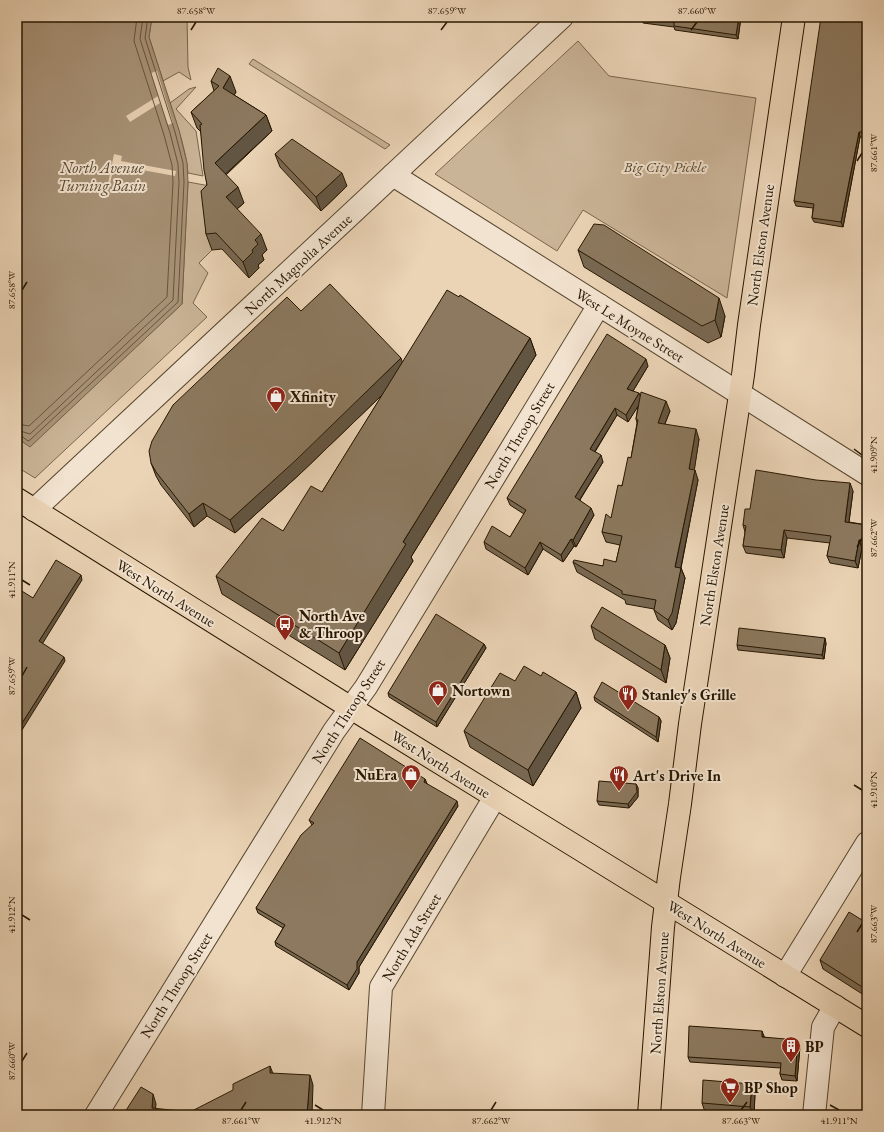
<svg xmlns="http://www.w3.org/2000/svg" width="884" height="1132" font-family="'EB Garamond',serif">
<rect width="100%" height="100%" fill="#ebd4b6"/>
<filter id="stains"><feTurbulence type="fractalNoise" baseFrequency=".005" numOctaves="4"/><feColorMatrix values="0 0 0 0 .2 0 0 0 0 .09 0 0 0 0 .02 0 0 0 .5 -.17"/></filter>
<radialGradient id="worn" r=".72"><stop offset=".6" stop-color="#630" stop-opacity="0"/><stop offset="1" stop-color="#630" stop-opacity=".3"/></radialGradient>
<g fill="#cab497" stroke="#78654c">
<path d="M 152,17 L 187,18 L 188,67 L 191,80 L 179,72 L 163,81 L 149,37 Z"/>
<path d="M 578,41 L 609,76 L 756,98 L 727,298 L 583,210 L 557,251 L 435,174 Z"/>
<path d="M 253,59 L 390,145 L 385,149 L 249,64 Z"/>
<path d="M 196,87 L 176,109 L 196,131 L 203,176 L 188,173 C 186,149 177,126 170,103 L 189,89 Z"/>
<path d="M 188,182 L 210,186 L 207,207 L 212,250 L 199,263 L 208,273 L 193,303 L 207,317 L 35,478 L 17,467 L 17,438 L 30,446 L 182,304 Z"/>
</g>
<path fill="#a89378" stroke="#746148" d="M 17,17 L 152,17 L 149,37 L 179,130 L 187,163 L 188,182 L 182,304 L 30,447 L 17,438 Z"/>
<g fill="#ebd4b6">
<path d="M 157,71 L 173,123 L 168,125 L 160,103 L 130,122 L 126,116 L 158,96 L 151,73 Z"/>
<path d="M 114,154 L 122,156 L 121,161 L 176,171 L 175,176 L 120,166 L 119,171 L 113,170 L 110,184 L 108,184 Z"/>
</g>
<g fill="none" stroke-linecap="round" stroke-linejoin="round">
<g stroke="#67543c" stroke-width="1">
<path d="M 17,424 L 29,426 L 167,297 L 173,182 L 172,165 L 164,135 L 134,41 L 137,17"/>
<path d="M 17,430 L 30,434 L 173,300 L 179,182 L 178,164 L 170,133 L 140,39 L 143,17"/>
<path d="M 17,435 L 20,435 L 28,441 L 30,440 L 178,302 L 184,182 L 183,163 L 175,132 L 145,38 L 148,17"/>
</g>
<defs>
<g id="minor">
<path d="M 393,175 L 867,474"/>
<path d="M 34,510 L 562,17"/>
<path d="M 785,976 L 867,843"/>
<path d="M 96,1115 L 334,731 L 366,687 L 599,305"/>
<path d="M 373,1115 L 381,987 L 495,797"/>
<path d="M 814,1115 L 823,1027 L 835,1006"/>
</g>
<g id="major">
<path d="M 17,499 L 351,708 L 867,1026"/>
<path d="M 649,1115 L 663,927 L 669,877 L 680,804 L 690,724 L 743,375 L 749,325 L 794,17"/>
</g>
</defs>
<use href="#minor" stroke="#57462e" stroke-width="24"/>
<use href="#major" stroke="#261600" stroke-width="24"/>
<use href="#minor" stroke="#f2e3d0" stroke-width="22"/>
<use href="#major" stroke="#ebd4b6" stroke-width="22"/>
</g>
<g fill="#786852" stroke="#261600">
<path d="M 741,17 L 738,39 L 675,30 L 674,27 L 643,23 L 642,18 Z"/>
<path d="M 867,17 L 863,137 L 860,137 L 843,227 L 814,222 L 812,218 L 813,208 L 796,206 L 794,201 Z"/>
<path d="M 211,81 L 236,92 L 234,95 L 266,115 L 272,131 L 226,175 L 244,203 L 237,209 L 267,250 L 262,255 L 264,260 L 258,265 L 259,268 L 249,278 L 222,249 L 212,250 L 206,234 L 207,185 L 201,132 L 197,128 L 191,112 L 214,91 Z"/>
<path d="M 275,154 L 347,186 L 321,211 L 280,167 Z"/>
<path d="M 578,250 L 725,316 L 721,337 L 708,343 L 584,267 Z"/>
<path d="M 301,311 L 402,362 L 530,338 L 536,355 L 411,557 L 413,561 L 345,670 L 222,594 L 216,576 L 283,531 L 322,492 L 383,394 L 301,473 L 235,533 L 207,516 L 194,527 L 161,485 L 156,476 L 151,463 Z"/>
<path d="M 648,366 L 633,391 L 640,396 L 670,411 L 665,424 L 699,439 L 694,470 L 698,480 L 681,568 L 685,578 L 676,623 L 672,630 L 658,620 L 654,610 L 654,609 L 626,604 L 625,600 L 577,572 L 573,562 L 603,566 L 616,562 L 620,545 L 606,542 L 602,532 L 611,518 L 631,458 L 637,423 L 636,419 L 638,406 L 628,422 L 617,415 L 595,452 L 603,462 L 580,500 L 594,515 L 576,547 L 574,546 L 563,562 L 543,549 L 528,575 L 486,549 L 484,542 L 510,537 L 524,514 L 510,505 L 507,498 Z"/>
<path d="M 853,491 L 849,522 L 867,525 L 865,548 L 862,548 L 858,568 L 830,563 L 827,556 L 830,543 L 787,538 L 784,558 L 746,553 L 743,546 L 745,532 L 743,525 L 750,509 Z"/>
<path d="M 591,626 L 665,645 L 670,658 L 666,683 L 595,639 Z"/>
<path d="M 826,643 L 824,659 L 738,650 L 737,645 Z"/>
<path d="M 484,644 L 486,648 L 437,727 L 389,697 L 388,693 Z"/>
<path d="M 541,676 L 576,692 L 581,708 L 533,786 L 470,747 L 464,731 L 515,681 Z"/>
<path d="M 594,697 L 659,717 L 661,721 L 658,742 L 595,701 Z"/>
<path d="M 425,779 L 427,784 L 458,806 L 359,967 L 359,973 L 349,990 L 276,946 L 275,942 L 283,928 L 258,913 L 256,908 L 312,825 L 309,820 Z"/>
<path d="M 636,784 L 638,788 L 638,797 L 629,808 L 599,805 L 597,801 Z"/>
<path d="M 867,923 L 867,997 L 823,969 L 820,960 Z"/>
<path d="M 764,1036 L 764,1037 L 800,1046 L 797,1081 L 782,1080 L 780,1074 L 781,1068 L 690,1062 L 688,1057 Z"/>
<path d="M 752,1084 L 755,1093 L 754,1115 L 745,1115 L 705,1112 L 702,1103 Z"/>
</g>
<g fill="#625542" stroke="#261600">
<path d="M 739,17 L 741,17 L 738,39 L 736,35 Z"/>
<path d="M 230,76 L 236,92 L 229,104 L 223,88 Z"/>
<path d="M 266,115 L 272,131 L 220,179 L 215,163 Z"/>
<path d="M 859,132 L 860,137 L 843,227 L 841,222 Z"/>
<path d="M 342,173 L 347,186 L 321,211 L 316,197 Z"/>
<path d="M 238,187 L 244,203 L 232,213 L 226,197 Z"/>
<path d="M 261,234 L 267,250 L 262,255 L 264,260 L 258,265 L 259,268 L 249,278 L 243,262 L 252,250 L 255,240 Z"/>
<path d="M 719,298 L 725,316 L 721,337 L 715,320 Z"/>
<path d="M 530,338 L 536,355 L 411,557 L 413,561 L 345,670 L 339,653 L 403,542 Z"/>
<path d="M 401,358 L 406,372 L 301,473 L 235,533 L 230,520 Z"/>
<path d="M 646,359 L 648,366 L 630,396 L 627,389 Z"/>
<path d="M 639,393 L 642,400 L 628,422 L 626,415 Z"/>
<path d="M 666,401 L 670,411 L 661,433 L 658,423 Z"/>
<path d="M 615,408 L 617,415 L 592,456 L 590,449 Z"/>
<path d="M 696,429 L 699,439 L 693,479 L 689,469 Z"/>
<path d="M 601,455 L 603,462 L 577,504 L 575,497 Z"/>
<path d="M 695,470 L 698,480 L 679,577 L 675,567 Z"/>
<path d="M 850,483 L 853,491 L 848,529 L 845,522 Z"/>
<path d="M 203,503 L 207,516 L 194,527 L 189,514 Z"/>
<path d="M 591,508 L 594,515 L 576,547 L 573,540 Z"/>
<path d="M 784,530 L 787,538 L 784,558 L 781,550 Z"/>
<path d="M 867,530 L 867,543 L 865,548 L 862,540 Z"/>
<path d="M 571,539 L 574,546 L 563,562 L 561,555 Z"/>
<path d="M 859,540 L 862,548 L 858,568 L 855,561 Z"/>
<path d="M 540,542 L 543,549 L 528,575 L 525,568 Z"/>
<path d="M 681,568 L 685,578 L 676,623 L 672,630 L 668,620 Z"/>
<path d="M 81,575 L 82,580 L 41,646 L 39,641 Z"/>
<path d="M 825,638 L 826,643 L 824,659 L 822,655 Z"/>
<path d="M 484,644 L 486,648 L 437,727 L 436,722 Z"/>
<path d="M 665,645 L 670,658 L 666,683 L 661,670 Z"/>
<path d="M 64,657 L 65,661 L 17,738 L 17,731 Z"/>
<path d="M 576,692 L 581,708 L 533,786 L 528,770 Z"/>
<path d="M 659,717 L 661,721 L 658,742 L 656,737 Z"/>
<path d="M 425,779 L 427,784 L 425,787 L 424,782 Z"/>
<path d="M 636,784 L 638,788 L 638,797 L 629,808 L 628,804 Z"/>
<path d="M 457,801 L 458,806 L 359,967 L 359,973 L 349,990 L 347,985 L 357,962 Z"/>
<path d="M 762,1031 L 764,1036 L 764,1042 L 762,1037 Z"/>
<path d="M 798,1040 L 800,1046 L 797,1081 L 795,1076 Z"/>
<path d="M 270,1066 L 274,1076 L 270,1073 Z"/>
<path d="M 310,1075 L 313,1085 L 312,1115 L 307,1115 Z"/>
<path d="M 752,1084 L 755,1093 L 754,1115 L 750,1107 Z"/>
<path d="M 153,1094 L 156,1104 L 155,1115 L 152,1108 Z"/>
</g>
<g fill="#8c795f" stroke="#261600">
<path d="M 642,17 L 739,17 L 736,35 L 674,26 L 674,22 L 642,18 Z"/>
<path d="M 821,17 L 867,17 L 867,217 L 863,132 L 859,132 L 841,222 L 812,218 L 814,204 L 794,201 Z"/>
<path d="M 218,68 L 230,76 L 223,88 L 266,115 L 215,163 L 238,187 L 226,197 L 261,234 L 255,240 L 258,244 L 252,250 L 253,252 L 243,262 L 216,233 L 206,234 L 201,191 L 207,185 L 204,170 L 200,125 L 202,124 L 191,112 L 219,86 L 211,81 Z"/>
<path d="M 292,139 L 342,173 L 316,197 L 275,154 Z"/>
<path d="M 594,224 L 604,225 L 719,298 L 715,320 L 702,326 L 578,250 Z"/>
<path d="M 330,284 L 401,358 L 296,460 L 230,520 L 203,503 L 189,514 L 156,472 L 151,463 L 149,451 L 152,441 L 173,405 L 287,297 L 301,311 Z"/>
<path d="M 447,290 L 459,297 L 460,295 L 530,338 L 403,542 L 406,544 L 339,653 L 216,576 L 262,518 L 283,531 L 311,486 L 322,492 Z"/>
<path d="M 607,334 L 646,359 L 627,389 L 639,393 L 626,415 L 615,408 L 590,449 L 601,455 L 575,497 L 591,508 L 573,540 L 571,539 L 561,555 L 540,542 L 525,568 L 484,542 L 492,526 L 510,537 L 526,510 L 507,498 Z"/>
<path d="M 641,392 L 666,401 L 658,423 L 696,429 L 689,469 L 695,470 L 675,567 L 681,568 L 672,613 L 668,620 L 654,610 L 656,600 L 622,594 L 622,591 L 573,562 L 574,560 L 603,566 L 604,559 L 616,562 L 622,536 L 602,532 L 606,514 L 611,518 L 618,485 L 622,486 L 628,457 L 631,458 L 638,420 L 636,419 Z"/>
<path d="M 756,470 L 816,480 L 850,483 L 845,522 L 867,525 L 867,530 L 862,540 L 859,540 L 855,561 L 827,556 L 831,536 L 784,530 L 781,550 L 743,546 L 746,526 L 743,525 L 745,509 L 750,509 Z"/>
<path d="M 56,560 L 81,575 L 39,641 L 64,657 L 17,731 L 17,588 L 33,598 Z"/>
<path d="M 602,607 L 665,645 L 661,670 L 591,626 Z"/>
<path d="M 436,614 L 484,644 L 436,722 L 388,693 Z"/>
<path d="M 739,628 L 825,638 L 822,655 L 737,645 Z"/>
<path d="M 524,666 L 541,676 L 543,672 L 576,692 L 528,770 L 464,731 L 500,673 L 515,681 Z"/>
<path d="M 602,682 L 659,717 L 656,737 L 594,697 Z"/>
<path d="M 360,738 L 425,779 L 424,782 L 457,801 L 357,962 L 357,969 L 347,985 L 275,942 L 285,925 L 256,908 L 301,835 L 314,823 L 309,820 Z"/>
<path d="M 599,781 L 636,784 L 637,792 L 628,804 L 597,801 Z"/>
<path d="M 849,912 L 867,923 L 867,990 L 820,960 Z"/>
<path d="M 689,1026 L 762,1031 L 762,1037 L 798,1040 L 795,1076 L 780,1074 L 781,1063 L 688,1057 Z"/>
<path d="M 270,1066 L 270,1073 L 310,1075 L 307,1115 L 123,1115 L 141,1087 L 153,1094 L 152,1108 L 190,1112 L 233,1090 L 233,1084 Z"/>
<path d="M 703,1080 L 752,1084 L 750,1107 L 702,1103 Z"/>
</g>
<path fill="none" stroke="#261600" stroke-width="1.5" d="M 191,30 L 196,22M 441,30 L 447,22M 691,30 L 697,22M 857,161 L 862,153M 22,290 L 27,282M 854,449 L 862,455M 857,547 L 862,538M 22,580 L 30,585M 22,676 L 27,667M 854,785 L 862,790M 22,915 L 30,920M 857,932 L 862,924M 22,1061 L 27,1053M 315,1105 L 323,1110M 830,1105 L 839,1110M 241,1110 L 246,1102M 491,1110 L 496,1102M 741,1110 L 747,1102"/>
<defs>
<symbol id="shop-pin" viewBox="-11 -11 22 30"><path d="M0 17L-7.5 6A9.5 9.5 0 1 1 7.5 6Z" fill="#8f2418" stroke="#f2e3d0"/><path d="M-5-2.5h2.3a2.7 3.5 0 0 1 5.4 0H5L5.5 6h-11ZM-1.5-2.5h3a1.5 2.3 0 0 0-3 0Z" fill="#fff"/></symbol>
<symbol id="bus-pin" viewBox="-11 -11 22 30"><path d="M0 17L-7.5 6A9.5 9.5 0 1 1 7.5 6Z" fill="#8f2418" stroke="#f2e3d0"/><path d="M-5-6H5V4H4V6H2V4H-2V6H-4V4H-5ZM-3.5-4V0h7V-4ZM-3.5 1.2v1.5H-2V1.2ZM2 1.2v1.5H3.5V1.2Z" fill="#fff"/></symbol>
<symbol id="restaurant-pin" viewBox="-11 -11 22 30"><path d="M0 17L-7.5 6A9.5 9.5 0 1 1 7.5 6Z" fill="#8f2418" stroke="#f2e3d0"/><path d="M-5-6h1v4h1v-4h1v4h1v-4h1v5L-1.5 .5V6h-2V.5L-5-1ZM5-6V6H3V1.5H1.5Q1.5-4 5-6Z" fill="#fff"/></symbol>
<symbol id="building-pin" viewBox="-11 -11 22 30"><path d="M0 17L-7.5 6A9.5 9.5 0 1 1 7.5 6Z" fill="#8f2418" stroke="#f2e3d0"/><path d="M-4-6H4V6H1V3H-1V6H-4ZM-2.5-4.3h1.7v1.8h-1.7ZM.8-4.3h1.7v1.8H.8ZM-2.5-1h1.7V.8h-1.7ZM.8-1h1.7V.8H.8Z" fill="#fff"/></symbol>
<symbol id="supermarket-pin" viewBox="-11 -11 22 30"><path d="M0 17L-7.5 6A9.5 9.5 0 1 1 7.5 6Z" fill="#8f2418" stroke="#f2e3d0"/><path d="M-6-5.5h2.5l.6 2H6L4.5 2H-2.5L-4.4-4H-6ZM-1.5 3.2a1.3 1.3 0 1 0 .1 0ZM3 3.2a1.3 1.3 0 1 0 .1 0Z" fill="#fff"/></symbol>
</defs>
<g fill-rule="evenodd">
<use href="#shop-pin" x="265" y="385" width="22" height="30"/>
<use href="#bus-pin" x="274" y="613" width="22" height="30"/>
<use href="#shop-pin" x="427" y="679" width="22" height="30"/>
<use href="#restaurant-pin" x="617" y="683" width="22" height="30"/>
<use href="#shop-pin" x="400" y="763" width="22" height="30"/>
<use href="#restaurant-pin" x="608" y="764" width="22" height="30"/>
<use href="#building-pin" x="780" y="1035" width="22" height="30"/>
<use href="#supermarket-pin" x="719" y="1076" width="22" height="30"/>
</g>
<g text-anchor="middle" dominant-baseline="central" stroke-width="4" stroke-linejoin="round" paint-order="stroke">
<g font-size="15" font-style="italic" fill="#57452d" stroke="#f2e3d0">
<text x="665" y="166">Big City Pickle</text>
</g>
<g font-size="15" fill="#261600" stroke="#f2e3d0">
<text transform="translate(760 245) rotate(-82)">North Elston Avenue</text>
<text transform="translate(298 264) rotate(-43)">North Magnolia Avenue</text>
<text transform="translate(630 325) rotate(32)">West Le Moyne Street</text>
<text transform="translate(519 435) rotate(-59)">North Throop Street</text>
<text transform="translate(714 565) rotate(-81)">North Elston Avenue</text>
<text transform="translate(166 593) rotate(32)">West North Avenue</text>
<text transform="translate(348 711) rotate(-57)">North Throop Street</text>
<text transform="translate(441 764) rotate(32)">West North Avenue</text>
<text transform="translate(717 934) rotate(32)">West North Avenue</text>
<text transform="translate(411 937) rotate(-59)">North Ada Street</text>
<text transform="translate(176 985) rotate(-58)">North Throop Street</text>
<text transform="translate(659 993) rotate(-86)">North Elston Avenue</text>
</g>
<g font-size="15" font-weight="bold" fill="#261600" stroke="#f2e3d0" text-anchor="start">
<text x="290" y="396">Xfinity</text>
<text x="299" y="615">North Ave<tspan x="299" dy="17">&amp; Throop</tspan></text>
<text x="452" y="690">Nortown</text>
<text x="642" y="694">Stanley's Grille</text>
<text x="397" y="774" text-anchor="end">NuEra</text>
<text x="633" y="775">Art's Drive In</text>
<text x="805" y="1046">BP</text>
<text x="744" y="1087">BP Shop</text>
</g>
<g font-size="16" font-style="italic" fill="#5a4830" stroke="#f2e3d0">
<text x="102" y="167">North Avenue<tspan x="102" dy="18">Turning Basin</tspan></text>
</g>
</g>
<rect width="884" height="1132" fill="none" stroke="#ebd4b6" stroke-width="44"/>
<rect x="22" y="22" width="840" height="1088" fill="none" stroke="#261600" stroke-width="1.5"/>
<g font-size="10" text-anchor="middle" fill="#261600">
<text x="196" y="14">87.658°W</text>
<text x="447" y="14">87.659°W</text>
<text x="697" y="14">87.660°W</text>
<text transform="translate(873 153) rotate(-90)" y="4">87.661°W</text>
<text transform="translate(11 290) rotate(-90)" y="4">87.658°W</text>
<text transform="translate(873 455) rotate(-90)" y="4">41.909°N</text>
<text transform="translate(873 538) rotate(-90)" y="4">87.662°W</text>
<text transform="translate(11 580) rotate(-90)" y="4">41.911°N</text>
<text transform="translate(11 676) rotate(-90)" y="4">87.659°W</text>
<text transform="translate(873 790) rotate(-90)" y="4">41.910°N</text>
<text transform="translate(11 915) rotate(-90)" y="4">41.912°N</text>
<text transform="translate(873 924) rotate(-90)" y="4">87.663°W</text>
<text transform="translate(11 1061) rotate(-90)" y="4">87.660°W</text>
<text x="241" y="1124">87.661°W</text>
<text x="323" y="1124">41.912°N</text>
<text x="491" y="1124">87.662°W</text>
<text x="741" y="1124">87.663°W</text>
<text x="839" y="1124">41.911°N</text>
</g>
<rect width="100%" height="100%" filter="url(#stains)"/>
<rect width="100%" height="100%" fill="url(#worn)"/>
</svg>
